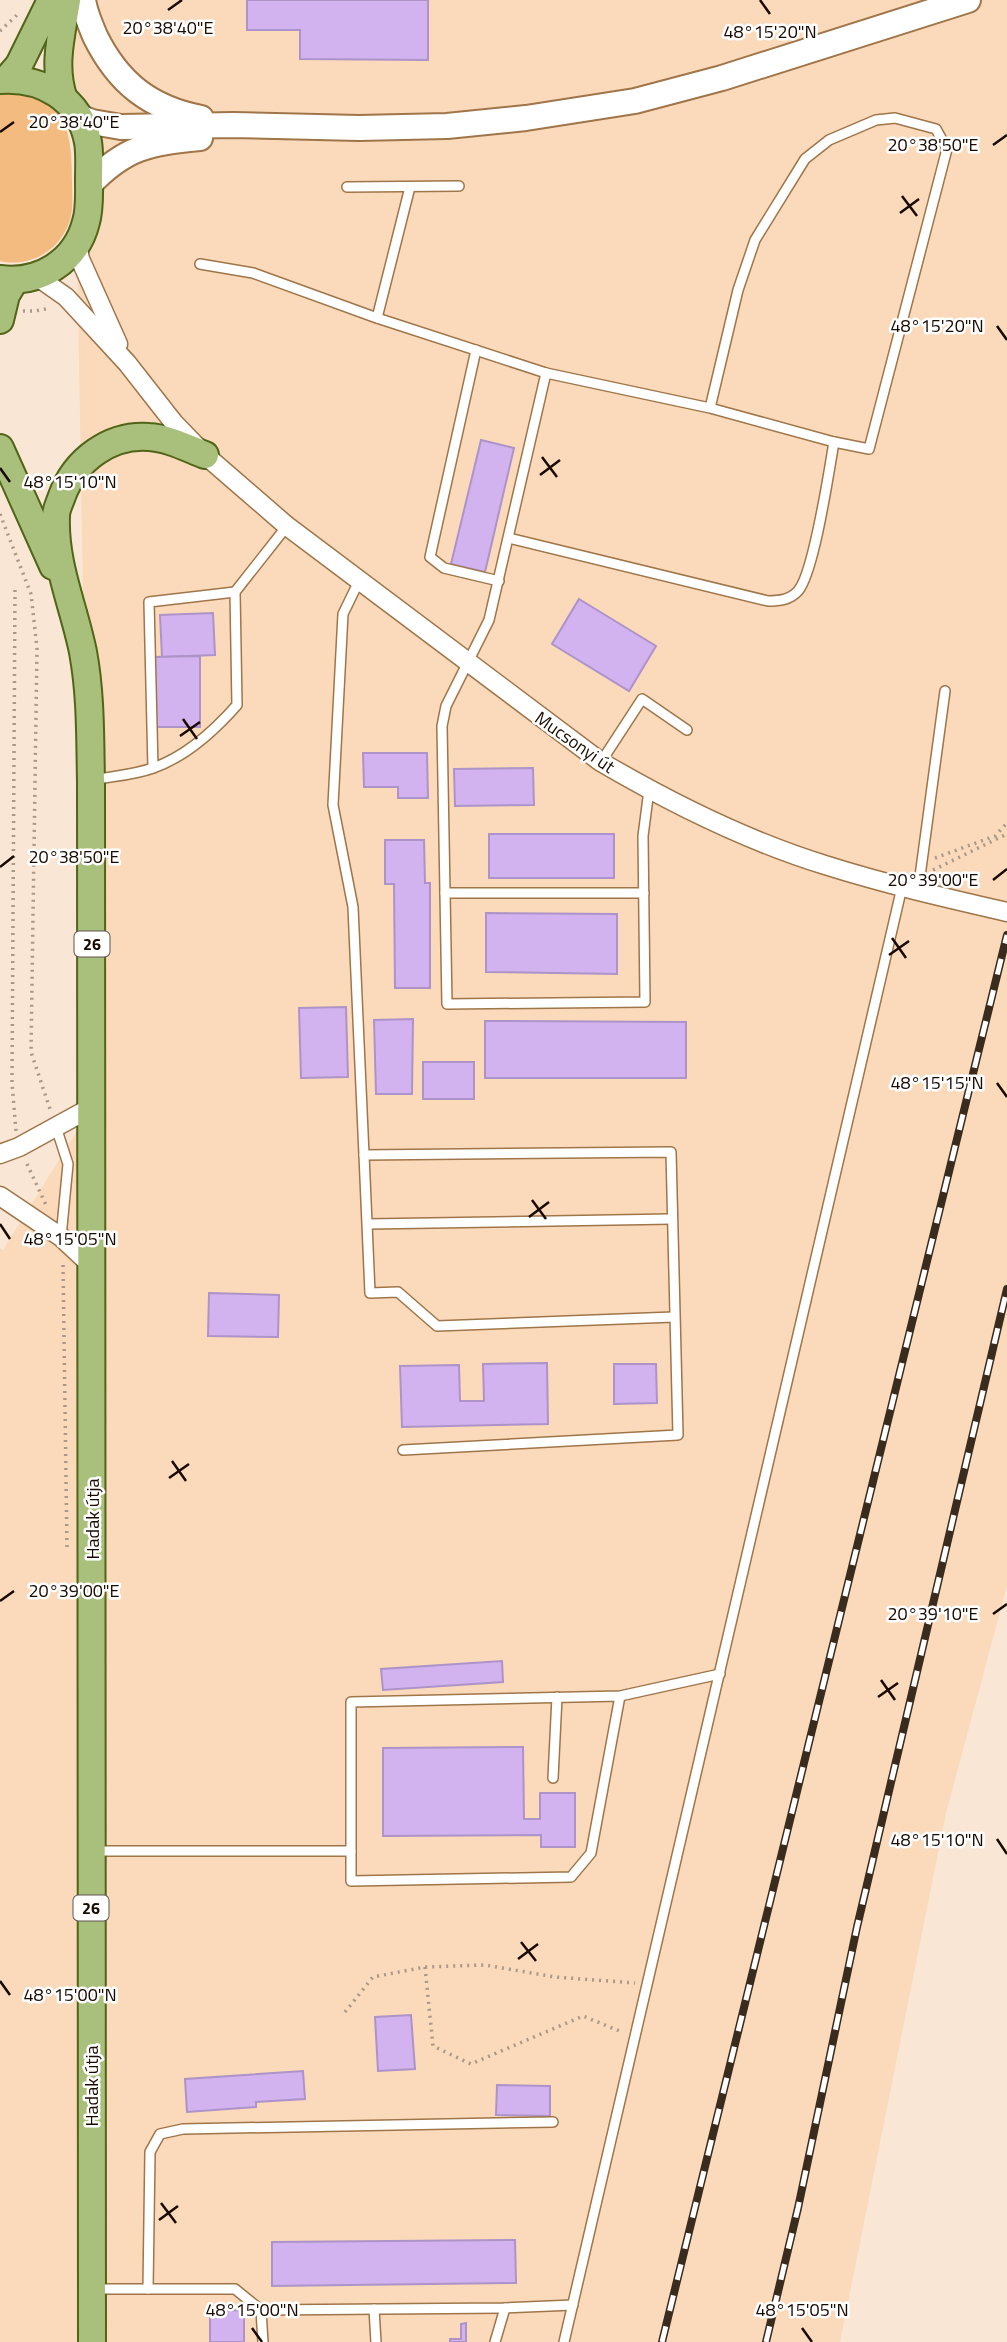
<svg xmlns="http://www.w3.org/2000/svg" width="1007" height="2342" font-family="'Titillium Web',sans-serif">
<rect width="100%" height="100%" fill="#f9e6d4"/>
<path fill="#fadabb" d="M 67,0 L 1007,0 L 1007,1586 L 946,1813 L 840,2342 L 0,2342 L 0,1248 L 3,1250 L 92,1107 L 77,244 L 88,142 L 59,81 Z"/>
<path fill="#f4bb80" d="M 16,93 C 68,101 72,135 72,180 C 72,195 74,210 69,223 C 59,251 29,268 0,261 L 0,95 Z"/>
<g fill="#d2b3f0" stroke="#ad93c8" stroke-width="2">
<path d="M 247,0 L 428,0 L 428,60 L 300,59 L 300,30 L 247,30 Z"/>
<path d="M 481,440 L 514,448 L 485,572 L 451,564 Z"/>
<path d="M 579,599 L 656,646 L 629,691 L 552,644 Z"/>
<path d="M 213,613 L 215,655 L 162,657 L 160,615 Z"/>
<path d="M 200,656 L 200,727 L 153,727 L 153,657 Z"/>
<path d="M 363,753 L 427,753 L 428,798 L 398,798 L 398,787 L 364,787 Z"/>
<path d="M 533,768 L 534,805 L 455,806 L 454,769 Z"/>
<rect x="489" y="834" width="125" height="44"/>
<path d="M 385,840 L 424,840 L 425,883 L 430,883 L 430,988 L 395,988 L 394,884 L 385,884 Z"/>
<path d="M 486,913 L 617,914 L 617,974 L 486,972 Z"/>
<path d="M 346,1007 L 348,1077 L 301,1078 L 299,1008 Z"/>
<path d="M 413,1019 L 412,1094 L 376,1094 L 374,1020 Z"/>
<path d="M 485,1021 L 686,1022 L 686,1078 L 485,1078 Z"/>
<rect x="423" y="1062" width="51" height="37"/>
<path d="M 209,1293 L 279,1295 L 278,1337 L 208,1336 Z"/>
<path d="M 547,1363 L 548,1424 L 402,1427 L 400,1366 L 459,1365 L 460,1401 L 484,1401 L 483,1364 Z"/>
<path d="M 614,1364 L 656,1364 L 657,1403 L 614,1404 Z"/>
<path d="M 502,1661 L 503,1682 L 383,1690 L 381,1669 Z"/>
<path d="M 523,1747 L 524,1819 L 540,1819 L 540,1793 L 575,1793 L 575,1847 L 541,1847 L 541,1835 L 383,1836 L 383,1748 Z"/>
<path d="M 411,2015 L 415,2069 L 378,2071 L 375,2017 Z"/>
<path d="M 303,2071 L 305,2099 L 256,2102 L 256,2107 L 187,2112 L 185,2079 Z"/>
<path d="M 497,2085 L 550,2086 L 550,2116 L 496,2115 Z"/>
<path d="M 515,2240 L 516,2283 L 272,2286 L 272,2242 Z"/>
<path d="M 244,2310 L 244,2342 L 210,2342 L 210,2311 Z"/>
<path d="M 466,2323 L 466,2342 L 450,2342 L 450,2339 L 461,2339 L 461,2324 Z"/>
</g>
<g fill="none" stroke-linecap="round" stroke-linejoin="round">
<defs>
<g id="lane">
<path d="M 347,187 L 459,186"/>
<path d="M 200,264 L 253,273 L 377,318 L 546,373 L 710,408 L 834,442 L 869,449 L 947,149 L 936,129 L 895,118 L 876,120 L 829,140 L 805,159 L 755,240 L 738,290 L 710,408"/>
<path d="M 377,318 L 410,187"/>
<path d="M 476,350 L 430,557 L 444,568 L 499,581"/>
<path d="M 546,373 L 489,620 L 446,706 L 442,726 L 447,1004 L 645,1002 L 643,836 L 649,790"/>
<path d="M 509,538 L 768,601 C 779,601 790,600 798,591 C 814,573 829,471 834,442"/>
<path d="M 359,581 L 343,614 L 333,805 L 353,907 L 364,1155 L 671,1152 L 678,1435 L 403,1450"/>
<path d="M 601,762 L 642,699 L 687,730"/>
<path d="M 153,768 L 149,602 L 235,592"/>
<path d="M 93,780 C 113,776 134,775 153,768 C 185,757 215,730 237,705 L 235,592 L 287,526"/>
<path d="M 918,891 L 945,691"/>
<path d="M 445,893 L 644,893"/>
<path d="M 56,1127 L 68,1164 L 61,1237"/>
<path d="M 364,1155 L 370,1293 L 398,1292 L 437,1326 L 674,1317"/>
<path d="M 368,1224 L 672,1219"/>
<path d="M 620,1696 L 351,1702 L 351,1881 L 571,1877 L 591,1853 L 620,1696 L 720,1674"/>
<path d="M 553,1778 L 557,1697"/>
<path d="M 96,1851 L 351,1851"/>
<path d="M 94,2289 L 235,2289 L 261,2310"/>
<path d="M 148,2289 L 150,2152 L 160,2134 L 183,2129 L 553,2122"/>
<path d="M 374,2309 L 376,2342"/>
<path d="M 263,2342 L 261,2310 L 505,2308 L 573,2305"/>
<path d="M 495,2342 L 505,2308"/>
<path d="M 564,2342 L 902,887"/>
</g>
<g id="street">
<path d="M 77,244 L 80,259 L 118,344"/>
<path d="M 36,276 L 66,297 L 78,310 L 127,363 L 174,423 L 205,455 L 287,526 L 601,762 C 671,803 747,841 825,865 C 885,884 946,898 1007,912"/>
<path d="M 0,1154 L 19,1147 L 92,1107"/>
<path d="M 0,1196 L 61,1237 L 92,1266"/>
</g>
<g id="secondary">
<path d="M 83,0 C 85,13 90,24 95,36 C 118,83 150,108 201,118"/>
<path d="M 79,117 L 92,122 L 121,127 L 233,125 L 359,128 L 447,126 L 526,118 L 635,101 L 722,78 L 968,0"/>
<path d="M 89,185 C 125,147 149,143 200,138"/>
</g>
<g id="primary">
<path d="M 7,79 L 19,65 L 51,0"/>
<path d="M 0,80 C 41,77 80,98 88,142 C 90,154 89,167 89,179 C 89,194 90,209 86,222 C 76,262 39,284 0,279"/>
<path d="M 64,99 C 52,66 62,33 67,0"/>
<path d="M 0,320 L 6,295 L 15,280"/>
<path d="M 0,448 L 53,566"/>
<path d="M 92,2342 L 91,781 C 90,738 91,695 83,652 C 74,607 54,564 56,516 C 56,509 60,502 62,496 C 75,460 110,434 149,437 C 168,438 187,448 205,455"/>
</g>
</defs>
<use href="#lane" stroke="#9f7549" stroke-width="12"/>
<use href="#street" stroke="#9f7549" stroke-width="21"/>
<use href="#secondary" stroke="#9f7549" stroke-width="28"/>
<use href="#primary" stroke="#516418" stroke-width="30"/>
<g stroke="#aa9889" stroke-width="3.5" stroke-dasharray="2 5" stroke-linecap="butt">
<path d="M 0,31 L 19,13"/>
<path d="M 23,311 L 35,311 L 50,308"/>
<path d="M 0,514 L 31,594 L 37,648 L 31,1052 L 51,1112"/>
<path d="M 15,590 L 12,1083 L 16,1131"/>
<path d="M 935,858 L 995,836 L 1007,823"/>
<path d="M 933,870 L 1007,834"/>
<path d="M 27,1164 L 46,1205"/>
<path d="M 63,1265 L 67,1548"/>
<path d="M 425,1967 L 433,2046 L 471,2064 L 583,2016 L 622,2032"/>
<path d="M 345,2012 L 373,1977 L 425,1967 L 485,1965 L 555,1977 L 635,1983"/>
</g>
<use href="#lane" stroke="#fff" stroke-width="9"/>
<use href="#street" stroke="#fff" stroke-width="18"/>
<use href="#secondary" stroke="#fff" stroke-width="24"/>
<use href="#primary" stroke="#a9bf7c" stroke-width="26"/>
<defs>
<g id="rail">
<path d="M 662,2342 L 1007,935"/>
<path d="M 766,2342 L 798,2208 L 857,1927 L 1007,1289"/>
</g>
</defs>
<use href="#rail" stroke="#3a2b1f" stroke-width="8"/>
<use href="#rail" stroke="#fff" stroke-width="5" stroke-dasharray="16" stroke-linecap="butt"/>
</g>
<path fill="none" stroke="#190a00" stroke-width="2.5" d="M 760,0 L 770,14M 168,10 L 182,0M 0,132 L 14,122M 993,145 L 1007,135M 902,196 L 917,216M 900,213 L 919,199M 997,326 L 1007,340M 542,457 L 557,477M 0,468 L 10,482M 540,475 L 560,460M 183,719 L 197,739M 180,736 L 200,722M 0,867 L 14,856M 993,880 L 1007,869M 892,938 L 906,958M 889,955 L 909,941M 997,1083 L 1007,1097M 532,1200 L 546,1219M 529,1217 L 549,1202M 0,1224 L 10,1239M 172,1461 L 186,1481M 169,1478 L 189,1464M 0,1601 L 14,1591M 993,1614 L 1007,1604M 881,1680 L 895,1700M 878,1697 L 898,1683M 997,1839 L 1007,1854M 521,1942 L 536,1961M 518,1959 L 538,1944M 0,1981 L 10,1995M 161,2203 L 176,2223M 159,2220 L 178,2206M 252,2328 L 262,2342M 802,2328 L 812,2342"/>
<g text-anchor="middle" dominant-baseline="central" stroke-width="5" stroke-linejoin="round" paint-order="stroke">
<g fill="#fff" stroke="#5e544c" stroke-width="2">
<rect x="74.5" y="931.5" width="35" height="25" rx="5"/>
<rect x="73.5" y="1895.5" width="35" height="25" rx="5"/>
</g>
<g font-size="16" font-weight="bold" fill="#190a00">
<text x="92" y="944">26</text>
<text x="91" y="1908">26</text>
</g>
<g font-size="18" fill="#190a00" stroke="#fff">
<text transform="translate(575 742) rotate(35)">Mucsonyi út</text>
<text transform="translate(92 1519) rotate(-90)">Hadak útja</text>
<text transform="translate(91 2086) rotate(-90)">Hadak útja</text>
</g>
</g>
<g font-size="18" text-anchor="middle" fill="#190a00" stroke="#fff" stroke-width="5" stroke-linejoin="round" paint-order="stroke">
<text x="168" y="34">20°38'40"E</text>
<text x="770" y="38">48°15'20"N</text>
<text x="74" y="128">20°38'40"E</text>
<text x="933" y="151">20°38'50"E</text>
<text x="937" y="332">48°15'20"N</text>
<text x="70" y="488">48°15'10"N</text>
<text x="74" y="863">20°38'50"E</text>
<text x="933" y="886">20°39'00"E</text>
<text x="937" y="1089">48°15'15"N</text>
<text x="70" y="1245">48°15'05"N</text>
<text x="74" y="1597">20°39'00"E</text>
<text x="933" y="1620">20°39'10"E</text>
<text x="937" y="1846">48°15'10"N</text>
<text x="70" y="2001">48°15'00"N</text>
<text x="252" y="2316">48°15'00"N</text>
<text x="802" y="2316">48°15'05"N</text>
</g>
</svg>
